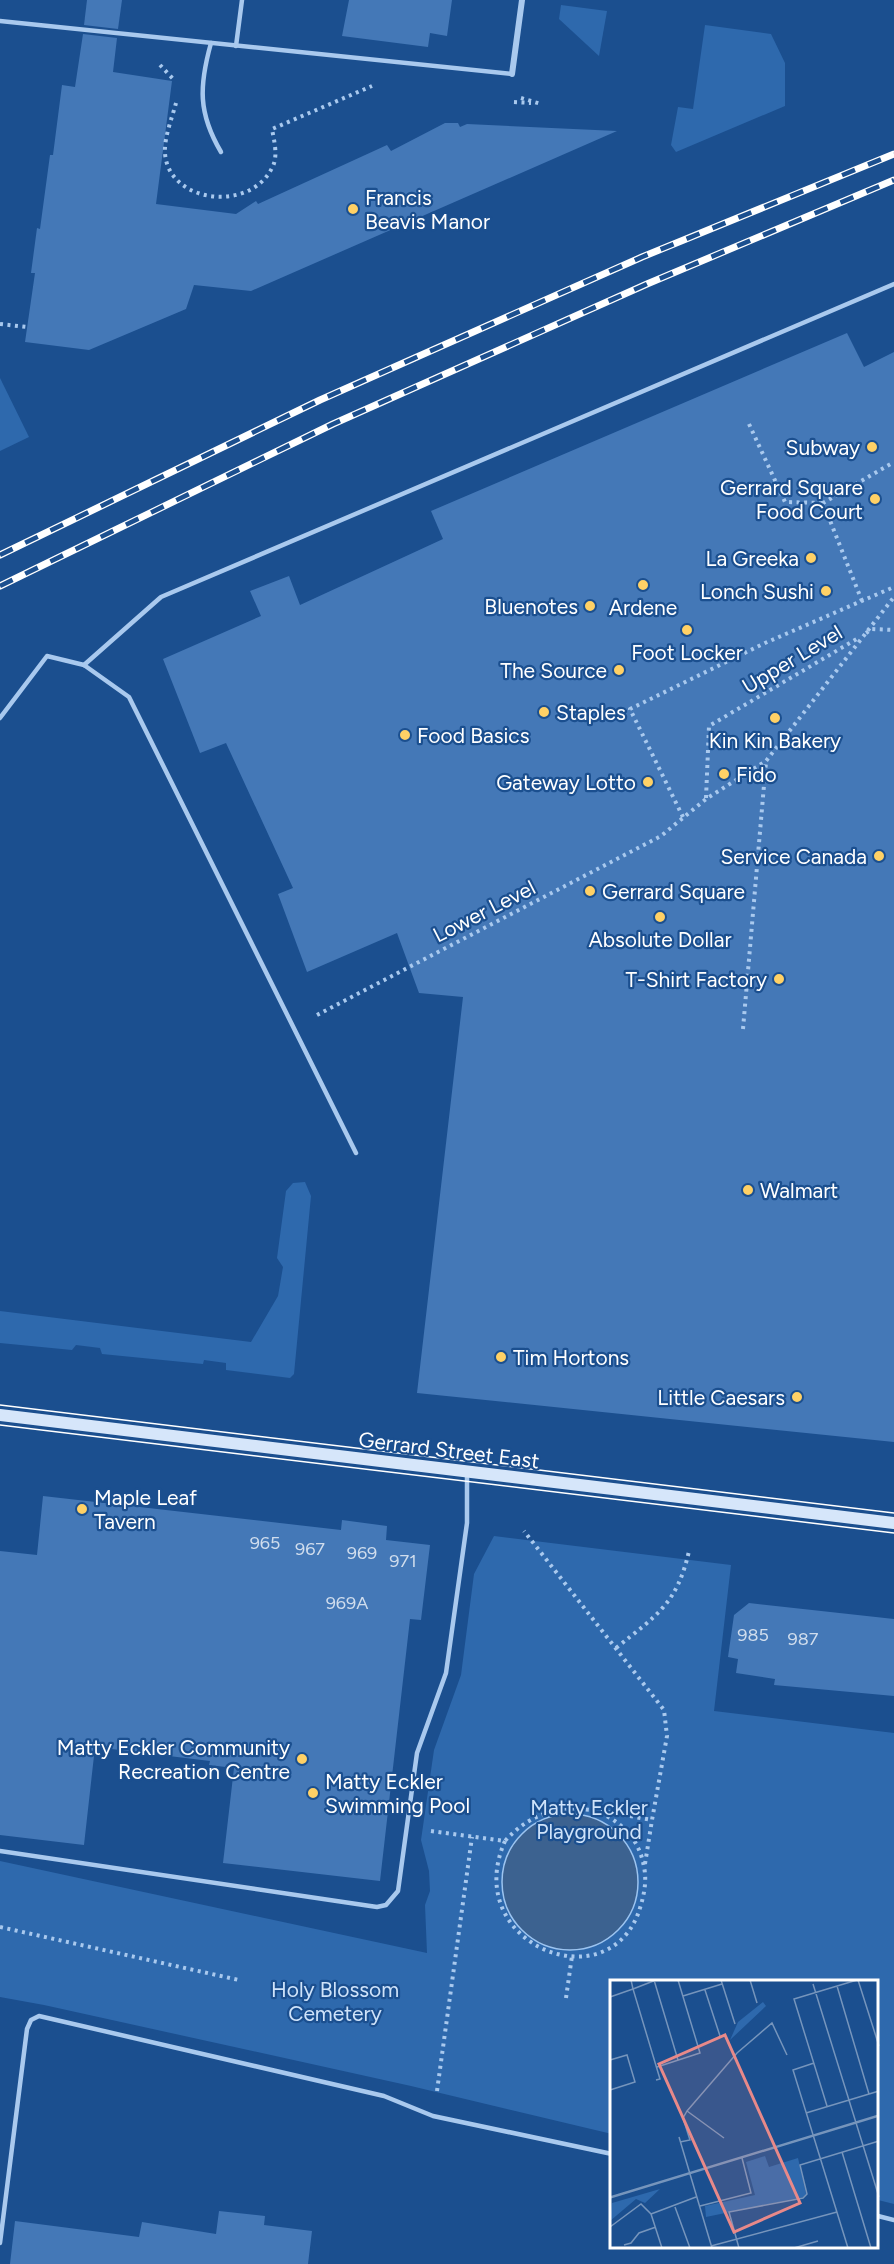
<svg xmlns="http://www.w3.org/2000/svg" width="894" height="2264" font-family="Figtree,sans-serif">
<rect width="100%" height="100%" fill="#1b4f8f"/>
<g fill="#2e69ad">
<path d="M 561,5 L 607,11 L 599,56 L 559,19 Z"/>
<path d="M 705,25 L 771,34 L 785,63 L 785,106 L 676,152 L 671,145 L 678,107 L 693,109 Z"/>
<path d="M 0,378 L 29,437 L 0,451 Z"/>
<path d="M 305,1182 L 311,1196 L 294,1374 L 290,1378 L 226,1370 L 226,1363 L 204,1360 L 203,1364 L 102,1354 L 100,1348 L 76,1345 L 72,1350 L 0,1343 L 0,1311 L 251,1342 L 278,1296 L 283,1267 L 277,1258 L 286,1191 L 293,1183 Z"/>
<path d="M 494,1536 L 731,1565 L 714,1711 L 894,1733 L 894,2204 L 878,2200 L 878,1982 L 612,1982 L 612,2134 L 411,2086 L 44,2005 L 0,1997 L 0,1861 L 427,1953 L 425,1905 L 430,1891 L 429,1871 L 421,1840 L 434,1750 L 461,1675 L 474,1574 Z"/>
</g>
<circle fill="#3c6290" stroke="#9cc4f0" stroke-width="1.5" cx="570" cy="1882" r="68"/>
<g fill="#4478b7">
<path d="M 87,0 L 122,0 L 118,29 L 84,25 Z"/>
<path d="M 349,0 L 452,0 L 447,36 L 430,33 L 428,47 L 342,36 Z"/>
<path d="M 83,34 L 117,38 L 113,72 L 172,81 L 156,204 L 236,214 L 256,201 L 258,204 L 387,145 L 391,151 L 445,123 L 458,123 L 460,127 L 467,124 L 617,131 L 251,291 L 194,285 L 186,309 L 89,350 L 25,342 L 35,273 L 31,273 L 37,228 L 40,229 L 50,155 L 53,155 L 62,85 L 75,87 Z"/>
<path d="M 847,333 L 864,367 L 894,352 L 894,1442 L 417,1393 L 463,997 L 419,993 L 397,933 L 307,972 L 278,894 L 293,888 L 226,743 L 200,753 L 163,659 L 261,616 L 250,591 L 289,576 L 300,605 L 443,539 L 431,511 Z"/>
<path d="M 43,1496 L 341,1530 L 342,1520 L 387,1526 L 386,1540 L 430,1545 L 421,1620 L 410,1619 L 380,1881 L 223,1863 L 234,1768 L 209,1765 L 210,1761 L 95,1747 L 84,1845 L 0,1835 L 0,1551 L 37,1555 Z"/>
<path d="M 749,1603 L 894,1619 L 894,1696 L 774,1685 L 775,1679 L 736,1673 L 738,1659 L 728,1657 L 734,1615 Z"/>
<path d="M 219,2211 L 265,2216 L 264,2225 L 312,2231 L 308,2264 L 10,2264 L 15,2221 L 139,2237 L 142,2222 L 216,2234 Z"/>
</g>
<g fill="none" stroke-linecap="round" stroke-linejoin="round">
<g stroke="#a9c9ee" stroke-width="4" stroke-dasharray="3 4.5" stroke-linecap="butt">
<path d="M 160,65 L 175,81"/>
<path d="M 521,98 L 541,104"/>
<path d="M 514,102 L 531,103"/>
<path d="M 176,103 C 172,118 164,138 165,153 C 168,203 251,214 273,166 C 278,155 274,140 272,129 L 372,86"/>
<path d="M 0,324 L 27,327"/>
<path d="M 749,424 L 785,502 L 823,503"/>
<path d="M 862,601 L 823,503 L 894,462"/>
<path d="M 866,633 L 872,629 L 894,630"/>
<path d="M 706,798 L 709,726 L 860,637"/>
<path d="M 683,817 L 630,709 L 765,643 L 894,587"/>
<path d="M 317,1015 L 661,836 L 706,799 L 766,761 L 894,597"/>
<path d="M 743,1029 L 766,762"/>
<path d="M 616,1648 C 657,1615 677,1604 689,1551"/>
<path d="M 431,1831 L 505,1841 C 548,1793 597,1811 652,1820 L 667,1736 L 664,1710 L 524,1531"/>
<path d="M 505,1841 C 459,1945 611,2004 640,1908 C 644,1895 647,1881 644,1867 C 640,1842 624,1823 600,1813"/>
<path d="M 645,1864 L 652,1820"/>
<path d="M 0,1927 L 239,1980"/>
<path d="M 566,1998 L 572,1956"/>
<path d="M 437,2091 L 472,1837"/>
</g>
<g stroke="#a9c9ee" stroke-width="4.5">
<path d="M 0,21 L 512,74"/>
<path d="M 211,43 C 199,86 198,113 221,152"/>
<path d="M 236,46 L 242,0"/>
<path d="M 84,665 L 161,597 L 894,284"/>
<path d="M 0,718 L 47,656 L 84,665 L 129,697 L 356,1153"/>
<path d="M 0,1851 L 377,1907 L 386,1905 L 398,1891 L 417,1753 L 446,1673 L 467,1523 L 467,1472"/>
<path d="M 878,2216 L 894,2220"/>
<path d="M 0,2243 L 27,2029 L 31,2020 L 39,2016 L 384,2096 L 433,2116 L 612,2154"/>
</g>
<path stroke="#a9c9ee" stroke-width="6" d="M 512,74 L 522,0"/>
<path stroke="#d6e6fa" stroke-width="12" d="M 0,1415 L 894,1523"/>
<g stroke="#fff" stroke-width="1.5">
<path d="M 0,1405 L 894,1513"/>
<path d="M 0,1425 L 894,1533"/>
</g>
<defs>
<g id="rail">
<path d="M 0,555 L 320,400 L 642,257 L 894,154"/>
<path d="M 0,586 L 333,424 L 647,284 L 894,180"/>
</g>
</defs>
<use href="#rail" stroke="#fff" stroke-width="7"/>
<use href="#rail" stroke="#1b4f8f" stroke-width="4.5" stroke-dasharray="14" stroke-linecap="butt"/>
</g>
<g fill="#ffd166" stroke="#1b4f8f" stroke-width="2">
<circle cx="353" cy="209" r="6"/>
<circle cx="872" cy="447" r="6"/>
<circle cx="875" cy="499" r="6"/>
<circle cx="811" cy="558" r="6"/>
<circle cx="643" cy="585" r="6"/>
<circle cx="826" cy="591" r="6"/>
<circle cx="590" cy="606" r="6"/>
<circle cx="687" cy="630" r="6"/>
<circle cx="619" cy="670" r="6"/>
<circle cx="544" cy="712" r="6"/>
<circle cx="775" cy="718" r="6"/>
<circle cx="405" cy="735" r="6"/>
<circle cx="724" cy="774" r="6"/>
<circle cx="648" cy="782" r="6"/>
<circle cx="879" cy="856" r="6"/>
<circle cx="590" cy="891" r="6"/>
<circle cx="660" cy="917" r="6"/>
<circle cx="779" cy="979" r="6"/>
<circle cx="748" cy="1190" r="6"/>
<circle cx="501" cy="1357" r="6"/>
<circle cx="797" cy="1397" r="6"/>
<circle cx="82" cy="1509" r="6"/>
<circle cx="302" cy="1759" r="6"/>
<circle cx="313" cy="1793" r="6"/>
</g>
<g text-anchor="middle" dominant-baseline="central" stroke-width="4.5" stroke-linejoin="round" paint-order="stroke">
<g font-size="18" fill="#d0dded">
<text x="265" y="1543">965</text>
<text x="310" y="1549">967</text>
<text x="362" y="1553">969</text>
<text x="403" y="1561">971</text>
<text x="347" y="1603">969A</text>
<text x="753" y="1635">985</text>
<text x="803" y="1639">987</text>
</g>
<g font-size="21" fill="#fff" stroke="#1b4f8f" text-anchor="end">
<text x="365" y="197" text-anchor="start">Francis<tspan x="365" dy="24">Beavis Manor</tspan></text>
<text x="860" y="447">Subway</text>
<text x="863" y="487">Gerrard Square<tspan x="863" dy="24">Food Court</tspan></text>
<text x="799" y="558">La Greeka</text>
<text x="814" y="591">Lonch Sushi</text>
<text x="578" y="606">Bluenotes</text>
<text x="643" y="607" text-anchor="middle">Ardene</text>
<text x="687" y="652" text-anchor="middle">Foot Locker</text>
<text x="607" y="670">The Source</text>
<text x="556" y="712" text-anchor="start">Staples</text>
<text x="417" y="735" text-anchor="start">Food Basics</text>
<text x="775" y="740" text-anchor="middle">Kin Kin Bakery</text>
<text x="736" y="774" text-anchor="start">Fido</text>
<text x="636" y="782">Gateway Lotto</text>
<text x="867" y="856">Service Canada</text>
<text x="602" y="891" text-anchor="start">Gerrard Square</text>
<text x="660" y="939" text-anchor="middle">Absolute Dollar</text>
<text x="767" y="979">T-Shirt Factory</text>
<text x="760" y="1190" text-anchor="start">Walmart</text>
<text x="513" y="1357" text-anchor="start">Tim Hortons</text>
<text x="785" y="1397">Little Caesars</text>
<text x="94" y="1497" text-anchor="start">Maple Leaf<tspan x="94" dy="24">Tavern</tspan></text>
<text x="290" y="1747">Matty Eckler Community<tspan x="290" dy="24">Recreation Centre</tspan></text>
<text x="325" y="1781" text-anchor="start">Matty Eckler<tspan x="325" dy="24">Swimming Pool</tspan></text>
</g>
<g font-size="21" fill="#fff" stroke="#1b4f8f">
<text transform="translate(792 659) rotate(-31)">Upper Level</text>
<text transform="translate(484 911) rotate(-27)">Lower Level</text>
<text transform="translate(449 1450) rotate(7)">Gerrard Street East</text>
</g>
<g font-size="21" fill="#cfe3fa" stroke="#1b4f8f">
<text x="589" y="1807">Matty Eckler<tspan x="589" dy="24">Playground</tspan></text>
<text x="335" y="1989">Holy Blossom<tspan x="335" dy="24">Cemetery</tspan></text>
</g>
</g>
<g transform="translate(610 1980)">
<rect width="268" height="268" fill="#1b4f8f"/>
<path d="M 153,22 L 156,26 L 120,60 L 128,42 ZM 155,176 L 159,187 L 188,178 L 196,214 L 193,217 L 96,237 L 95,226 L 145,215 L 136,182 ZM 50,209 L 35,223 L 26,219 L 0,241 L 2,223 Z" fill="#2e69ad"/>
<path fill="none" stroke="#7695bc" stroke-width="1.5" d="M 44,0 L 68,80M 111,0 L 125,44M 140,0 L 147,23M 248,0 L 269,66M 203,4 L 269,217M 227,6 L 259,114M 95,10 L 110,56M 73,16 L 112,4M 0,17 L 23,9 L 21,0M 0,80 L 17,75 L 25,102 L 0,110M 204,83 L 183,90 L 238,268M 47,87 L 90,73 L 68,0M 46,100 L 50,99 L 23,9 L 46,0M 217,126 L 184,19 L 247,0M 77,131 L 127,73 L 162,43 L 177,75M 196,133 L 269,111M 69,157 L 102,268M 70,162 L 80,160 L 73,138 L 77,131 L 114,158M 232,172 L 261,268M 0,217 L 269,135M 0,218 L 269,136M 90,226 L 141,213 L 132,178M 65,227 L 80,268M 41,234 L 86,217M 0,247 L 31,224 L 41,234 L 52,268M 14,265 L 21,263 L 29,253 L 46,247M 101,266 L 227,232M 129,268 L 119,232 L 193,218 L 197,214 L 190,185 L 269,161M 184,268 L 208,261"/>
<path fill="#e88989" fill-opacity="0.15" stroke="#e88989" stroke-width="3" d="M 115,55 L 190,223 L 124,252 L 49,84 Z"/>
<rect width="268" height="268" fill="none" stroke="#fff" stroke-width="3"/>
</g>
</svg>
